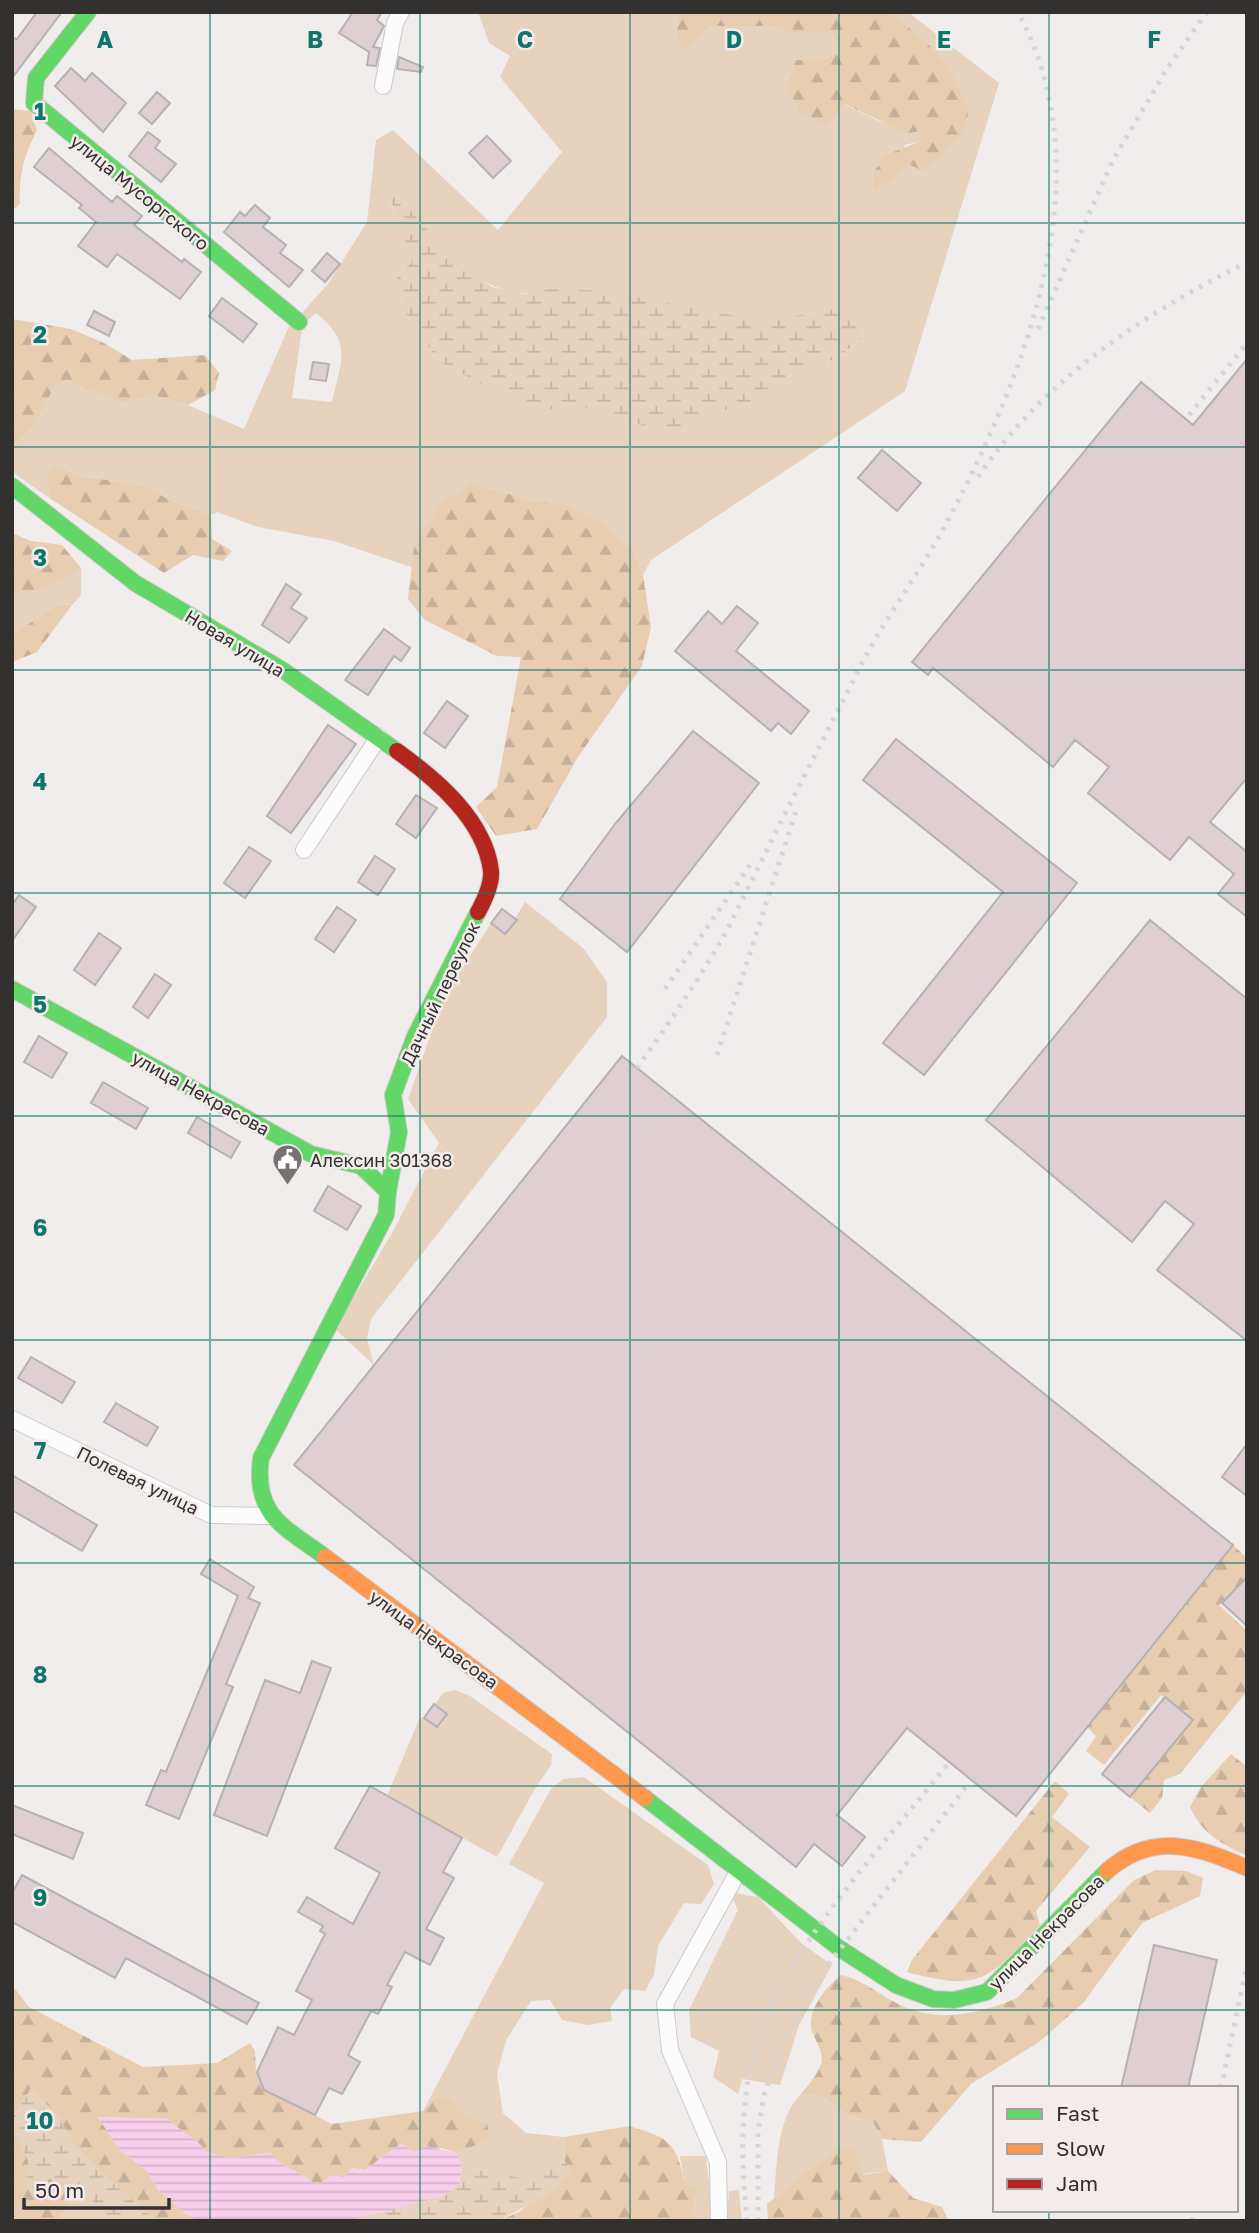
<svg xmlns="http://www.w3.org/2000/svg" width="1259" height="2233" font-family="'Golos Text',sans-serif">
<defs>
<pattern id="forest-firs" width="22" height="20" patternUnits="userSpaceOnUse" patternTransform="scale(1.75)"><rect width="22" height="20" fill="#e8cdb1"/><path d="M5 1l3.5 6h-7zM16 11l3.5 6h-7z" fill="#c7b099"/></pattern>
<pattern id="wetland-marsh" width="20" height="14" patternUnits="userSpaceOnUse" patternTransform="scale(1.75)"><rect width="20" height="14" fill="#e7d2be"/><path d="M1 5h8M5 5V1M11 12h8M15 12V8" fill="none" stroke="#c7b5a4"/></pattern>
<pattern id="water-rules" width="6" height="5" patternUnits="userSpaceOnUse" patternTransform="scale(1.75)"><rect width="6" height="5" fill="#f8ceea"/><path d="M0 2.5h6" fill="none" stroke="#d5b1c9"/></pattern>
</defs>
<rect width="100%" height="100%" fill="#f1eded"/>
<g fill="#e7d2be" fill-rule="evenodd">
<path d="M 478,12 L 679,12 L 676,36 L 684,49 L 711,26 L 766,26 L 796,34 L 830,32 L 842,50 L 823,60 L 796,60 L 786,83 L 798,110 L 843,104 L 879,121 L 921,131 L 922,141 L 904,145 L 910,165 L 923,171 L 933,49 L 890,12 L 908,12 L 999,83 L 905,391 L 651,560 L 643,575 L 634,554 L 565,504 L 529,500 L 473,483 L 414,547 L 414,568 L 334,541 L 258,527 L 217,512 L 211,515 L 166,498 L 145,486 L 75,475 L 64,467 L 47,481 L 51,499 L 12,472 L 12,448 L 36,424 L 54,387 L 67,381 L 122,403 L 153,395 L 188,405 L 244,429 L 291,322 L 302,329 L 292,398 L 332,402 C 341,361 353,342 316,313 L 302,325 L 299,316 L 328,284 L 367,222 L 376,140 L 393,130 L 498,230 L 562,152 L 500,77 L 510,56 L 489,43 ZM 389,196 L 398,196 C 429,237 468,289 523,293 C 533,294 545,290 555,288 L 762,321 L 841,308 L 850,322 L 865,324 L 861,339 L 841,355 L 756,401 L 712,414 L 676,436 L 574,404 L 536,411 L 439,362 L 403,310 L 396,275 L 412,262 Z"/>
<path d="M 81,568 L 81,595 L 72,605 L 58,604 L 12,635 L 12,594 C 40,592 59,585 81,568 Z"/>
<path d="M 525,902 L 583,948 L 607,982 L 607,1017 L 371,1319 L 367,1339 L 374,1365 L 335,1329 L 392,1233 L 439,1143 L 408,1099 L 444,996 L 491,923 L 506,934 Z"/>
<path d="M 455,1690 L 470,1696 L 552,1754 L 551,1765 L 536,1787 L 497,1857 L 387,1796 L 420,1717 L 437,1727 L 447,1714 L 435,1704 L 443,1693 Z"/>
<path d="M 584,1777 L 708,1865 L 714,1884 L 701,1904 L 684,1903 L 658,1946 L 654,1975 L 645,1991 L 624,1989 L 610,2008 L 612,2021 L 588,2025 L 562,2020 L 550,2000 L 531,2001 L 506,2040 L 497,2074 L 503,2113 L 526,2133 L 564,2137 L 565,2162 L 540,2168 L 522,2178 L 462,2167 L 457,2153 L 490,2139 L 487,2123 L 461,2113 L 423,2111 L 544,1883 L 509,1864 L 551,1789 L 563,1779 Z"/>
<path d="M 736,1893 L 758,1897 L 801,1943 L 832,1965 L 799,2025 L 780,2085 L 742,2079 L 738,2094 L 713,2077 L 719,2051 L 691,2037 L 689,2010 L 738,1910 L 733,1899 Z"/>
<path d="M 802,2093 L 823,2097 L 848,2115 L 873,2122 L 882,2139 L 888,2171 L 795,2182 L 774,2198 C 777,2165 776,2118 802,2093 Z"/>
<path d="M 680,2156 L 706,2156 L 713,2221 L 694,2218 L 693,2205 L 699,2188 L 684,2181 Z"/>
<path d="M 69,2183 L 96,2201 L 106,2221 L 58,2221 L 74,2196 Z"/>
<path d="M 739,2190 L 742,2221 L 727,2221 L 729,2191 Z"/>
</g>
<g fill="url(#forest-firs)">
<path d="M 679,12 L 890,12 C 922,39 949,56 962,97 C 964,101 968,108 968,112 C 967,137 940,157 923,171 L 910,165 L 875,190 L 873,173 L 886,155 L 921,141 L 921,131 L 907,133 L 844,104 L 827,126 L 798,110 L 786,84 L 796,60 L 823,60 L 842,50 L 830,32 L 796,34 L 766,26 L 711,26 L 684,50 L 676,36 Z"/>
<path d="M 12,109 L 31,111 L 37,131 C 23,156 19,175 20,204 L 12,211 Z"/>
<path d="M 12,319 L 71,329 L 104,343 L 132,360 L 205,355 L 219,373 L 215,390 L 188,405 L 153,395 L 122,403 L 67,381 L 54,387 L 36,424 L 12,448 Z"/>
<path d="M 52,467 L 64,467 L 75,475 L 145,486 L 166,498 L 211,515 L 212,539 L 232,551 L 223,561 L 193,555 L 164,573 L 51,499 L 47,481 Z"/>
<path d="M 473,483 L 529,500 L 565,504 L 604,523 L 634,554 L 643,575 L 651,627 L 642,666 L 578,757 L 537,829 L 496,836 L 476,807 L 497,787 L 521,657 L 497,656 L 425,620 L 408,599 L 414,547 L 440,505 Z"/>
<path d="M 12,533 L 31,541 L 62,545 L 81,568 C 59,585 40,592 12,594 Z"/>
<path d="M 58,604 L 72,605 L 37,652 L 12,662 L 12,635 Z"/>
<path d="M 1233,1545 L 1247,1558 L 1247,1577 L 1219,1605 L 1247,1631 L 1247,1691 L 1180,1774 L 1164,1780 L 1162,1798 L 1150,1813 L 1130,1797 L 1193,1720 L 1161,1695 L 1104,1765 L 1086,1751 L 1096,1736 L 1087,1727 Z"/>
<path d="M 1231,1754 L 1247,1767 L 1247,1856 C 1221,1843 1202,1834 1190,1807 L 1201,1787 Z"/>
<path d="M 1055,1781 L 1069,1794 L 1052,1817 L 1090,1847 L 1036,1911 L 1040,1925 C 988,1978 984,1993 907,1972 L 912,1960 Z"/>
<path d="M 1156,1870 L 1186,1871 L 1203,1878 L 1200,1896 L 1142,1923 L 1083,2003 L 1039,2042 L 971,2084 L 921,2142 L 882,2139 L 873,2122 L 848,2115 L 823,2097 L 802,2093 C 808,2085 818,2074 821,2064 C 825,2051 813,2039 811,2027 C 809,2007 828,1985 841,1975 C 867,1981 885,2000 910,2009 C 944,2022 984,2012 1017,1998 L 1134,1880 Z"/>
<path d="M 12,1985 L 29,2007 L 143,2067 L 217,2063 L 250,2043 L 255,2051 L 256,2072 L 264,2090 L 332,2124 L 423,2111 L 437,2098 L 448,2099 L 461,2113 L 487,2123 L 490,2139 L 457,2153 L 442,2148 L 413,2152 L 402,2143 L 365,2170 L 352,2168 L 343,2178 L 332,2175 L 317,2186 C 302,2172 282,2168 269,2153 L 230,2158 L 206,2152 C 196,2138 181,2132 168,2119 L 98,2117 L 119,2149 L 148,2172 L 159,2191 L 186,2214 L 198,2221 L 156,2221 L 97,2169 L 73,2144 L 58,2116 L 31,2089 L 12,2118 Z"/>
<path d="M 630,2126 C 667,2138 676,2140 684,2181 L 699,2188 L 693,2205 L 694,2218 L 707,2218 L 708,2221 L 498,2221 L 519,2212 L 570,2171 L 565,2162 L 564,2137 Z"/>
<path d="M 12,2127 C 28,2157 34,2176 69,2183 L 74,2196 L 58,2221 L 12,2221 Z"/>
<path d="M 837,2148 L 854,2149 L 863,2175 L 888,2171 L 913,2198 L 942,2207 L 949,2221 L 768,2221 L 767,2204 Z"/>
</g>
<g fill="url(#wetland-marsh)">
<path d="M 389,195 L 398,196 L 456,262 L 492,287 L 525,294 L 555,288 L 611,292 L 762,321 L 841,308 L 850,322 L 865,323 L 861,339 L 841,355 L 756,401 L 712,414 L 676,436 L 574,404 L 537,412 L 439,362 L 403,310 L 396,275 L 412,262 Z"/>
<path d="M 31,2089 L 58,2116 L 73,2144 L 97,2169 L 156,2221 L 106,2221 C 93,2195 77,2185 49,2179 L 36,2194 L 27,2188 L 28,2160 L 12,2128 L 12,2118 Z"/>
<path d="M 565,2162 L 571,2171 L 549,2194 L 498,2221 L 347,2221 L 459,2184 L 462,2167 L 522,2178 L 540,2168 Z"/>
</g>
<path fill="url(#water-rules)" d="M 98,2117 L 168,2119 C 181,2132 196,2138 207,2152 L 230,2158 L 270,2153 C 282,2168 301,2172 317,2185 L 332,2175 L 343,2178 L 352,2168 L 365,2170 L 402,2143 L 413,2152 L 426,2146 L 457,2153 L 462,2167 L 459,2184 L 444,2196 L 347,2221 L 198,2221 L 186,2214 L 159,2191 L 148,2172 L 119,2149 Z"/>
<g fill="#dfcfd3" stroke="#b5b2b2" stroke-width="2">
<path d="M 37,12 L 62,12 L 12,78 L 12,38 L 17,39 Z"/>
<path d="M 353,12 L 382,12 L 377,20 L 384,26 L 373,47 L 380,48 L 376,66 L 367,65 L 369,52 L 339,33 Z"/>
<path d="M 399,57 L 423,67 L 421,72 L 397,69 Z"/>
<path d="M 71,68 L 85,81 L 92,73 L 126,103 L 103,132 L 55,86 Z"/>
<path d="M 157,92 L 170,103 L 152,124 L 139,113 Z"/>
<path d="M 148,132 L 160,141 L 155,148 L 176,164 L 161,182 L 129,156 Z"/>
<path d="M 487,136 L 511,161 L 493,178 L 469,153 Z"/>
<path d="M 49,148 L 112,202 L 117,196 L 142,216 L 134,225 L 182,262 L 184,259 L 201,272 L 180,299 L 117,254 L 107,267 L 78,246 L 96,222 L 79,208 L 82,205 L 34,167 Z"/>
<path d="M 255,205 L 270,218 L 263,227 L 286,245 L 280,253 L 303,270 L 289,287 L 224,232 L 240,212 L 245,216 Z"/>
<path d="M 327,253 L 340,264 L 325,282 L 312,271 Z"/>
<path d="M 222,298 L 257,324 L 243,342 L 209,316 Z"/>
<path d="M 94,311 L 115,322 L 109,336 L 87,325 Z"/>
<path d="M 1247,359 L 1247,778 L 1210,822 L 1247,852 L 1247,917 L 1218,894 L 1234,874 L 1189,837 L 1170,860 L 1088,793 L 1109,767 L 1075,740 L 1053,767 L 933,668 L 928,675 L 912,662 L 1141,382 L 1193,425 Z"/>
<path d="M 313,362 L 329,364 L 326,381 L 310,379 Z"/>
<path d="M 882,450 L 921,483 L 897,511 L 858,478 Z"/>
<path d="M 286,584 L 301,594 L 291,608 L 307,618 L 289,643 L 262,625 Z"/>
<path d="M 737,606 L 758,623 L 736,651 L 809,711 L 791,734 L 778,723 L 771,731 L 675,651 L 708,611 L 722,624 Z"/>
<path d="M 384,629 L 410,648 L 401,661 L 394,656 L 368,695 L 345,680 Z"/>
<path d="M 447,701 L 468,716 L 445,748 L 424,733 Z"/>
<path d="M 328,725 L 356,744 L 291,833 L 267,816 Z"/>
<path d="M 693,731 L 759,783 L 627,952 L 560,899 L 615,824 Z"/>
<path d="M 896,739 L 1077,883 L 924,1075 L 883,1043 L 1003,892 L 863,780 Z"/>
<path d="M 416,795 L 437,808 L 416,838 L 396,824 Z"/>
<path d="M 249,847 L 271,861 L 245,898 L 224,883 Z"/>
<path d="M 375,856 L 395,869 L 378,895 L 358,882 Z"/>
<path d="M 19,895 L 36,907 L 12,941 L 12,905 Z"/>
<path d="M 337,907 L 356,920 L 334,952 L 315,939 Z"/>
<path d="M 502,909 L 517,920 L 505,934 L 491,923 Z"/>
<path d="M 1150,920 L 1247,999 L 1247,1341 L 1157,1270 L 1194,1224 L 1165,1201 L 1132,1242 L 986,1120 Z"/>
<path d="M 99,933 L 121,948 L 95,985 L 74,970 Z"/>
<path d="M 155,974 L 171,985 L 148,1018 L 133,1007 Z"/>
<path d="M 39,1036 L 67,1053 L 52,1078 L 24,1062 Z"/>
<path d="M 622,1056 L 1233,1545 L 1016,1816 L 907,1728 L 837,1815 L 865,1837 L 842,1866 L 814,1844 L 796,1867 L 294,1465 Z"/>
<path d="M 103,1082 L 148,1108 L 136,1129 L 91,1103 Z"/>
<path d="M 197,1117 L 240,1142 L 231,1158 L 188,1133 Z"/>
<path d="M 328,1186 L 361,1206 L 347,1230 L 314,1211 Z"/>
<path d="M 31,1357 L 75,1382 L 62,1403 L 18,1378 Z"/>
<path d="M 116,1403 L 158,1427 L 147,1446 L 104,1422 Z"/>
<path d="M 1247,1444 L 1247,1496 L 1222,1477 Z"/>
<path d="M 12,1475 L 97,1525 L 82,1551 L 12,1510 Z"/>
<path d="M 210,1559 L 254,1587 L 248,1598 L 260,1603 L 226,1684 L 233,1687 L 179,1819 L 146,1805 L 161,1770 L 166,1772 L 238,1596 L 201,1574 Z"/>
<path d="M 1247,1577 L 1247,1626 L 1222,1603 Z"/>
<path d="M 312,1661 L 331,1668 L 267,1836 L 214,1815 L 265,1680 L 300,1693 Z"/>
<path d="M 1165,1697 L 1193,1720 L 1130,1797 L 1102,1774 Z"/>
<path d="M 434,1704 L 447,1714 L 437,1727 L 424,1718 Z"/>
<path d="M 370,1786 L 462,1838 L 443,1872 L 454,1878 L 426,1929 L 444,1938 L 430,1965 L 405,1952 L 387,1985 L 392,1987 L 378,2014 L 371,2011 L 348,2055 L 360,2062 L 342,2094 L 329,2088 L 315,2115 L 264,2090 L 257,2072 L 278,2027 L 294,2035 L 312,2000 L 296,1991 L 325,1934 L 320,1931 L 323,1926 L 298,1912 L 307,1897 L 353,1924 L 380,1873 L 335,1848 Z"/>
<path d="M 12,1805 L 83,1833 L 73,1859 L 12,1834 Z"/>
<path d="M 22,1875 L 259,2003 L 247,2024 L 126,1958 L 115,1978 L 12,1922 L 12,1893 Z"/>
<path d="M 1154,1945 L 1217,1960 L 1188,2088 L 1121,2088 Z"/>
</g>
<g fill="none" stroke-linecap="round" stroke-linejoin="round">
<defs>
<g id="street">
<path d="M 383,86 L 395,23 L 401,12"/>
<path d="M 304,850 L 379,737"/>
<path d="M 12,1419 L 211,1515 L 270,1516"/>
<path d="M 719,2221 L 718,2162 L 670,2050 L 665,2004 L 738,1872"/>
</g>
<g id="fast">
<path d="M 88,12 L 36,78 L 34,103 L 299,322"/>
<path d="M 12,486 L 135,583 L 284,671 L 397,751"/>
<path d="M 12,989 L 311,1154 L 361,1166 L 388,1192 L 386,1215 L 261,1458 C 253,1516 285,1527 325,1557"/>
<path d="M 388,1192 L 399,1132 L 393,1095 L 415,1036 L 478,912"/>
<path d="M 645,1798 L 839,1948 L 896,1985 L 933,1999 L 954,2000 L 987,1992 L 1107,1871"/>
</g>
<g id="slow">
<path d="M 325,1557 L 645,1798"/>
<path d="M 1107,1871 C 1153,1831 1196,1846 1247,1868"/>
</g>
<path id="jam" d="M 397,751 C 436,779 485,820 491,871 C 492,884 484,901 478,912"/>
</defs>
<use href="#street" stroke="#ccc9c9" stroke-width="18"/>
<use href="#fast" stroke="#ccc9c9" stroke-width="18"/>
<use href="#slow" stroke="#ccc9c9" stroke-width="18"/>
<use href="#jam" stroke="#ccc9c9" stroke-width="18"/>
<use href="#street" stroke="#fdfcfc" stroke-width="16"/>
<use href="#fast" stroke="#63d668" stroke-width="16"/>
<use href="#slow" stroke="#ff974d" stroke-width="16"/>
<use href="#jam" stroke="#b3261e" stroke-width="16"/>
<g stroke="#d7d5d5" stroke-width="5" stroke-dasharray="3.5 7" stroke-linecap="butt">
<path d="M 1038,329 L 1113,160 L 1168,67 L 1207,12"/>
<path d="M 1189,415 L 1247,343"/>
<path d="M 978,477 C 1045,378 1141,316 1247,262"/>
<path d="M 665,989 L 754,859"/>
<path d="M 717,1055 L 798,805"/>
<path d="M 637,1068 C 667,1026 695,985 721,941 C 737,912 751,881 766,852 C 795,793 826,734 856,675 C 882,622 918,576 946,524 C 1025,375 1106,175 1018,12"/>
<path d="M 1221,2088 L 1247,1965"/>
<path d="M 747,2221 C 741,2164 740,2107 754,2051 C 778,1957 886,1842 947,1765"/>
<path d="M 758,2221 L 758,2131 L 764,2095 L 785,2038 L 813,1984 L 969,1783"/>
<path d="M 1192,2221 L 1195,2210"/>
</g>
</g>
<path fill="none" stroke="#0f766e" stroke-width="2" stroke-opacity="0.55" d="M 210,12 L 210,2221M 420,12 L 420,2221M 630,12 L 630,2221M 839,12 L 839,2221M 1049,12 L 1049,2088M 12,223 L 1247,223M 12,447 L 1247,447M 12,670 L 1247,670M 12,893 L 1247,893M 12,1116 L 1247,1116M 12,1340 L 1247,1340M 12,1563 L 1247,1563M 12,1786 L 1247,1786M 12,2010 L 1247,2010M 1049,2210 L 1049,2221"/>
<defs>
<symbol id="civic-pin" viewBox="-11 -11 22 30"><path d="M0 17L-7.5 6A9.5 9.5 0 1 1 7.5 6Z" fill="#767272" stroke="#f3eceb"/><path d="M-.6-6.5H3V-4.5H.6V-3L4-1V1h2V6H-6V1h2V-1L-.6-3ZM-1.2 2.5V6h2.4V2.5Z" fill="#fff"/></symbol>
</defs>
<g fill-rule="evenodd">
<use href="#civic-pin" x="270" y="1142" width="35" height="47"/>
</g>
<g text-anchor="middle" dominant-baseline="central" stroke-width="5" stroke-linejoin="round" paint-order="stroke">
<g font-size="18" fill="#333030" stroke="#f3eceb">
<text transform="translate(140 192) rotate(39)">улица Мусоргского</text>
<text transform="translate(235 643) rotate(31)">Новая улица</text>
<text transform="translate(440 993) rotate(-64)">Дачный переулок</text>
<text transform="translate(201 1093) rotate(29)">улица Некрасова</text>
<text transform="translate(138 1480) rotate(26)">Полевая улица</text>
<text transform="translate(434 1639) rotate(36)">улица Некрасова</text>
<text transform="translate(1046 1932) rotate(-45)">улица Некрасова</text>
</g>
<g font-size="18" fill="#333030" stroke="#f3eceb" text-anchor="start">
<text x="310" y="1160">Алексин 301368</text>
</g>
</g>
<g font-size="23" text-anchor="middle" font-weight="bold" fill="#0f766e" stroke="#f3eceb" stroke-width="5" stroke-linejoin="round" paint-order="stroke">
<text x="105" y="48">A</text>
<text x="315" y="48">B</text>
<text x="525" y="48">C</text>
<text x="734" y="48">D</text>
<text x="944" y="48">E</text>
<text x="1154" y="48">F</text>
<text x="40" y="120">1</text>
<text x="40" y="343">2</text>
<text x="40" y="566">3</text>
<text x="40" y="790">4</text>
<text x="40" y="1013">5</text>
<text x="40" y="1236">6</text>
<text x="40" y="1459">7</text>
<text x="40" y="1683">8</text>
<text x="40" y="1906">9</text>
<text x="40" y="2129">10</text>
</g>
<rect width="1259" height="2233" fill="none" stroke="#333030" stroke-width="28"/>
<rect x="993" y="2086" width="245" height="126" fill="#f3eceb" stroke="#a6a1a0" stroke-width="2"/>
<rect x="1007" y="2109" width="35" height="10" fill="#63d668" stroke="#a6a1a0" stroke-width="2"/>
<text x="1056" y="2121" font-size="21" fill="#333030">Fast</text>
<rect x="1007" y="2144" width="35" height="10" fill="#ff974d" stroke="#a6a1a0" stroke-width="2"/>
<text x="1056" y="2156" font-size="21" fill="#333030">Slow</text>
<rect x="1007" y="2179" width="35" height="10" fill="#b3261e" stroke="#a6a1a0" stroke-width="2"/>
<text x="1056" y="2191" font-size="21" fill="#333030">Jam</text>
<path d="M24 2198v10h145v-10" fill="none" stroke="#333030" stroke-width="3.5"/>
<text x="35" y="2198" font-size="21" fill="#333030" stroke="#f3eceb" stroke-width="5" paint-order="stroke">50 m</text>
</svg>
